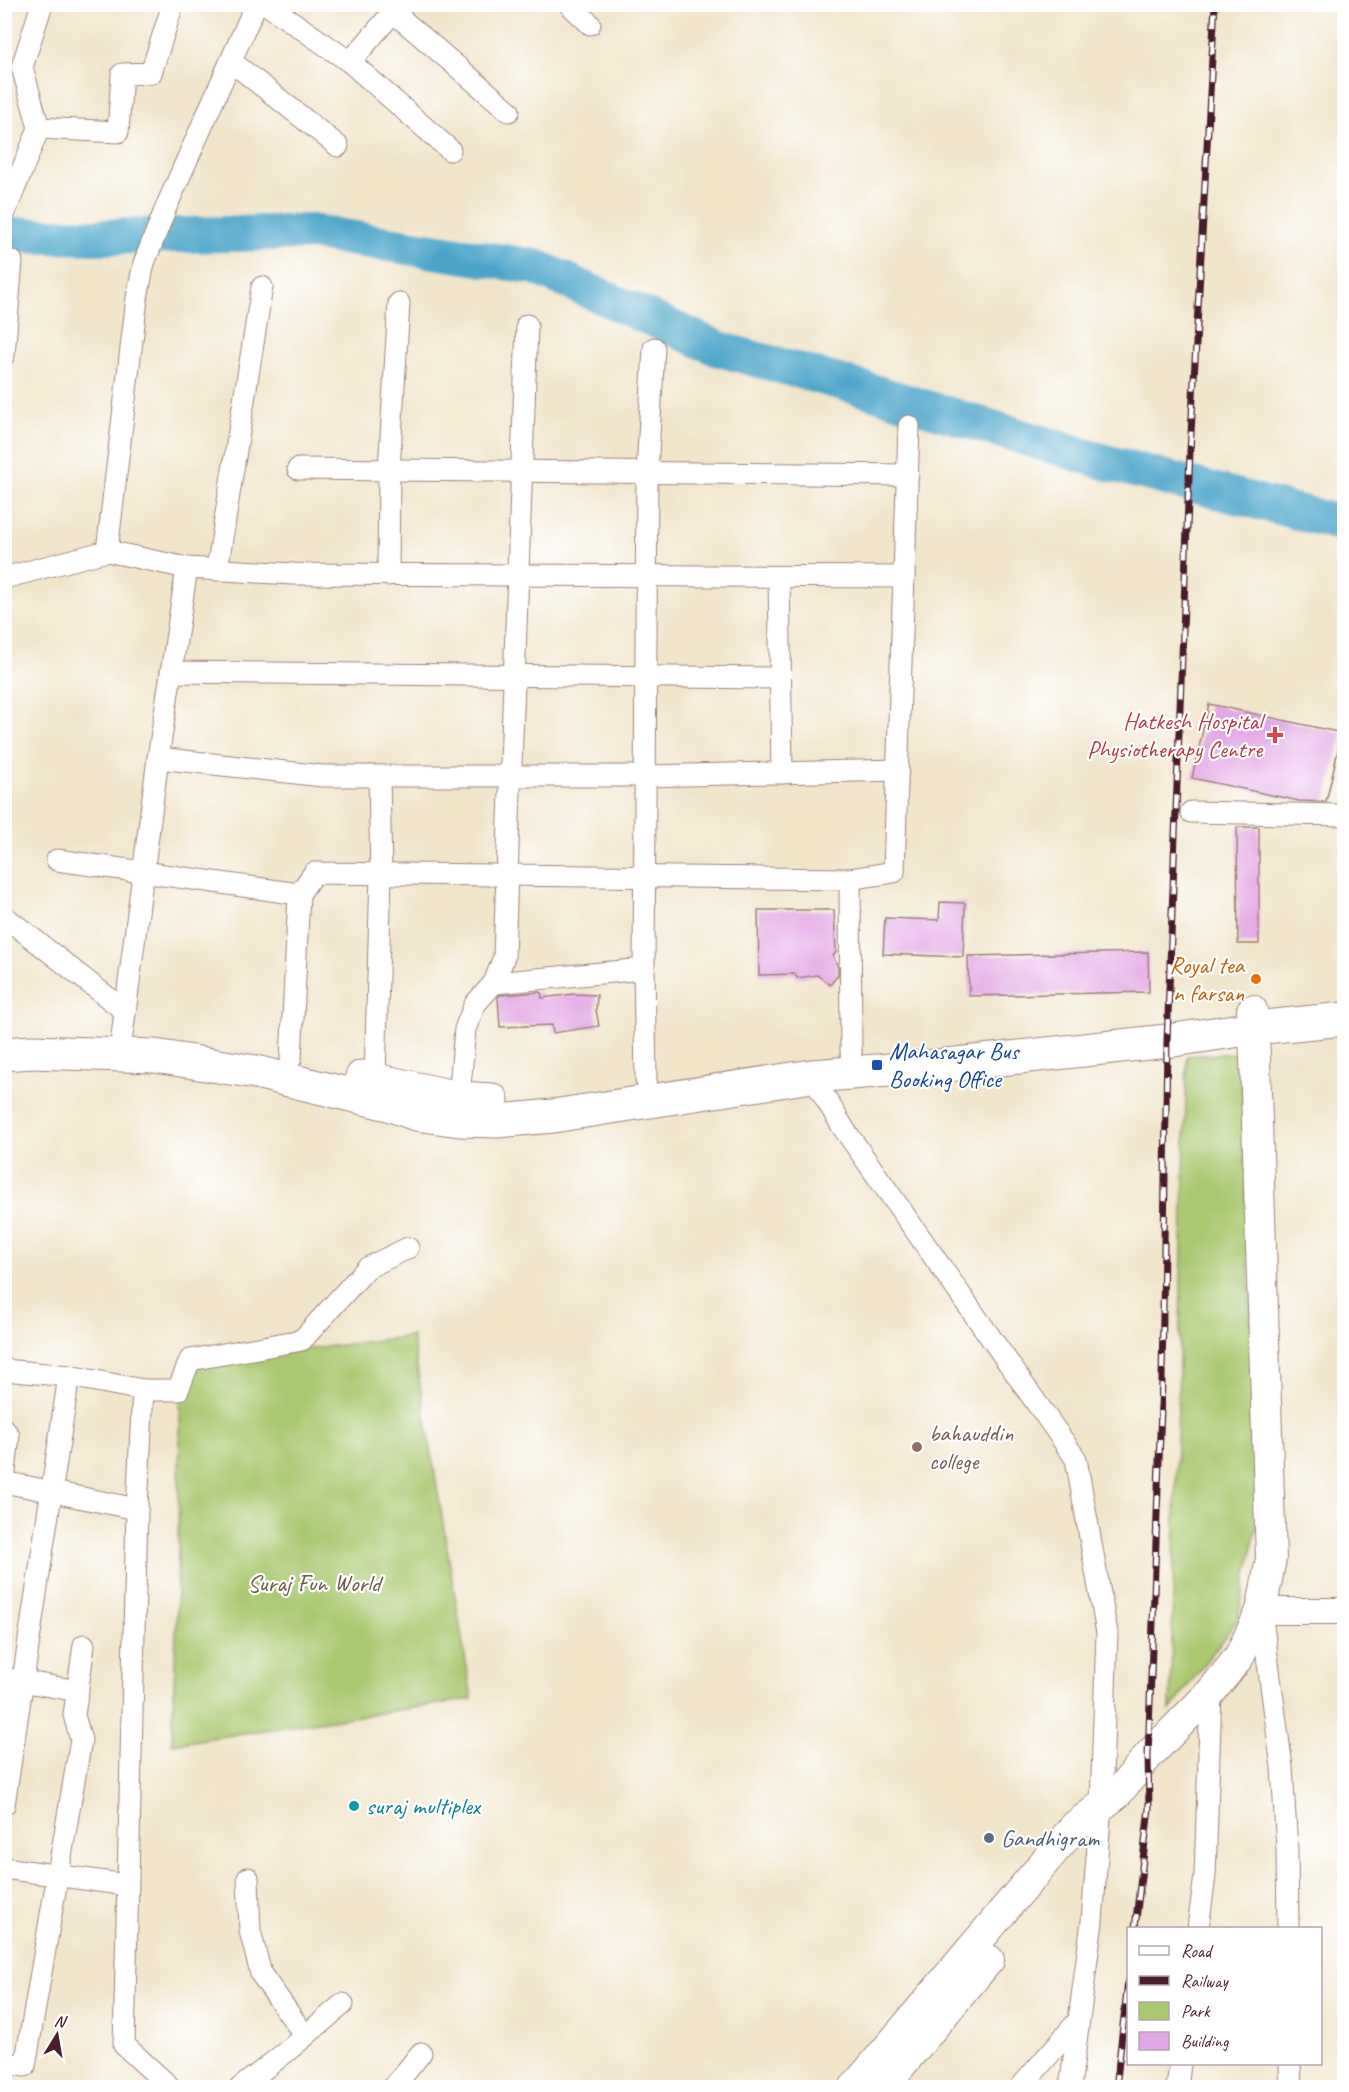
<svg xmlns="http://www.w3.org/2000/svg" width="1349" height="2092" font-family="Caveat,sans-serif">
<rect width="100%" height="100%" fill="#fff"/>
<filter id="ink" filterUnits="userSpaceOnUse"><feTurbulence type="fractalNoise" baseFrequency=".0167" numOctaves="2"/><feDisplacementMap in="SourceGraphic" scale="12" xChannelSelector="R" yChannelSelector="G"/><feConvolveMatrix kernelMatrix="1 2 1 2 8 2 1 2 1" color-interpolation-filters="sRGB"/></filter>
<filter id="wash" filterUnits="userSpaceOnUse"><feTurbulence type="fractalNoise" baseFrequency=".008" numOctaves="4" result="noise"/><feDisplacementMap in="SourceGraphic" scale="24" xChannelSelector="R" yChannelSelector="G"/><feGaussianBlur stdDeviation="1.35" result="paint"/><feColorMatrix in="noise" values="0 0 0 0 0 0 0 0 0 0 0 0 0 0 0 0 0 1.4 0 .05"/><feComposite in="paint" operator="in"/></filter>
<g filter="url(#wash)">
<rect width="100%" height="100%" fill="#f1e5ca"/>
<g fill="#a9c870" stroke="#7a744e" stroke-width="1.5">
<path d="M 1241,1053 L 1258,1520 L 1238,1619 L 1170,1710 L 1187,1056 Z"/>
<path d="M 412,1336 L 472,1699 L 172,1744 L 177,1603 L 181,1365 Z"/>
</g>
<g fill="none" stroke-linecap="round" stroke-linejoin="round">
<path stroke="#4ba5c9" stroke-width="36" d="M 4,235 L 97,237 L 311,232 L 536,267 L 719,349 L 857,387 L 1108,463 L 1344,524"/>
</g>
<g id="blocks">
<g fill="#e2a5e5">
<path d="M 1209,704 L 1342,733 L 1326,802 L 1299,801 L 1192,778 Z"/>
<path d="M 1237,827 L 1259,827 L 1259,944 L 1238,944 Z"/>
<path d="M 940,902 L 965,903 L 963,957 L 883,954 L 885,918 L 939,920 Z"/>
<path d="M 758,910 L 834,910 L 836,952 L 833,956 L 838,967 L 838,975 L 830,985 L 817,975 L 797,978 L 795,974 L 759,975 Z"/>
<path d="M 1148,952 L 1149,992 L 969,996 L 968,956 Z"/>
<path d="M 541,992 L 542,998 L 574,994 L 597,995 L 596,1010 L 599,1026 L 553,1033 L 552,1025 L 500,1027 L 498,997 L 500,995 Z"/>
</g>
</g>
</g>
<g filter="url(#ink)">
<use href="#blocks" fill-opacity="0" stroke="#9e827a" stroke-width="1.5"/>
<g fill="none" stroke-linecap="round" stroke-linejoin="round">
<defs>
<g id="minor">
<path d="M 266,4 L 350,62 L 450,150"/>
<path d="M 569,4 L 590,24"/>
<path d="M 393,12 L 509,111"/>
<path d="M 232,62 L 338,146"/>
<path d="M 350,62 L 400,4"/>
<path d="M 39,128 L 118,132 L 122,74 L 151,73 L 173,4"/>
<path d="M 5,212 L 39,128 L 22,67 L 42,4"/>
<path d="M 4,355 L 12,261"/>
<path d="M 298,469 L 908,475"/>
<path d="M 107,551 L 137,298 L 144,263 L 167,205 L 256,4"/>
<path d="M 217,570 L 262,287"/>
<path d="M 388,575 L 389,470 L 399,303"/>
<path d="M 779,577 L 782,773"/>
<path d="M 4,578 L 107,551 L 187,568 L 294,574 L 904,577"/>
<path d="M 171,672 L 780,678"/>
<path d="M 158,758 L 323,776 L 645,776 L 898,770"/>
<path d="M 379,776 L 381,874 L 375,1079 L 381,1090"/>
<path d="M 1191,812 L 1344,815"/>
<path d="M 57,860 L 299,894 L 314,873 L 850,879 L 894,872 L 909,426"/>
<path d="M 850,879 L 851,1053"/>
<path d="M 4,916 L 125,1011"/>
<path d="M 494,983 L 644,969"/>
<path d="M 122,1036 L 158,758 L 187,568"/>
<path d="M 291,1059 L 299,894"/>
<path d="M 812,1076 L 844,1129 L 1076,1459 L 1107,1633 L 1101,1805 L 1092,1921 L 1070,2088"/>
<path d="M 646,1080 L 644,969 L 647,472 L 654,348"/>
<path d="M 459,1098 L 465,1029 L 475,1004 L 494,983 L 504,957 L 527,325"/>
<path d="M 4,1370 L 69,1376 L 143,1390 L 137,1509 L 124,2045 L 171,2088"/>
<path d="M 143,1390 L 178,1390 L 190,1360 L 302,1340 L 367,1268 L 408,1248"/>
<path d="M 4,1429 L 9,1436 L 4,1480"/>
<path d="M 4,1482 L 137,1509"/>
<path d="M 1261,1611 L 1282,1767 L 1287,1849 L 1288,1928"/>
<path d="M 4,1678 L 78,1691"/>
<path d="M 4,1805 L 69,1376"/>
<path d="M 4,1868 L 127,1885"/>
<path d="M 248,1878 L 250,1931 L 261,1974 L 305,2036"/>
<path d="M 1198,1928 L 1205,1876 L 1211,1692"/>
<path d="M 4,2063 L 25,2066 L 81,1740 L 74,1715 L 84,1645"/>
<path d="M 1290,2064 L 1291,2088"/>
<path d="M 240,2088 L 286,2052 L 343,2004"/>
<path d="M 393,2088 L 421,2053"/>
<path d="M 1020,2088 L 1079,2020"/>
<path d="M 1177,2088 L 1180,2064"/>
</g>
<path id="tertiary" d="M 1261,1611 L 1344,1611"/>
<g id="secondary">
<path d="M 854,2088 L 1075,1826 L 1117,1794 L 1148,1756 L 1211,1692 L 1239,1657 L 1261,1611 L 1271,1559 L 1254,1028 L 1252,1010"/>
<path d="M 882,2088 L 989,1960"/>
</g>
<g id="primary">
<path d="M 4,1054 L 32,1052 L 155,1056 L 256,1072 L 388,1104 L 416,1114 L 459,1120 L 498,1121 L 553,1116 L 812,1076 L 928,1067 L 1167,1041 L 1254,1028 L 1344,1019"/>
<path d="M 362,1077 L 459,1098 L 492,1100"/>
</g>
</defs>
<use href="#minor" stroke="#9e827a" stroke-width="23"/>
<use href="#tertiary" stroke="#9e827a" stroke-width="28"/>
<use href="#secondary" stroke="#9e827a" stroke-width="32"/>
<use href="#primary" stroke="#9e827a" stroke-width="35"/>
<use href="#minor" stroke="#fff" stroke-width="21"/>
<use href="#tertiary" stroke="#fff" stroke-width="26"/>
<use href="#secondary" stroke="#fff" stroke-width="30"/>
<use href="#primary" stroke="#fff" stroke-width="33"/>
<defs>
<g id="rail">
<path d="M 1135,1928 L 1149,1808 L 1148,1756 L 1162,1381 L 1167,1041 L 1190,451 L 1215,4"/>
<path d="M 1116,2088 L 1128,1981"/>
</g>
</defs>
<use href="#rail" stroke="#4a1f2b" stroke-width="7"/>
<use href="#rail" stroke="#fff" stroke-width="4.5" stroke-dasharray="14" stroke-linecap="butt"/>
</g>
</g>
<path fill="#e0444e" stroke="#fff" stroke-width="2" d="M1272 726h6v6h6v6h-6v6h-6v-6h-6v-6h6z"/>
<circle fill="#e8710a" stroke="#fff" stroke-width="2" cx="1256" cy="979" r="6"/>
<rect fill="#1a4fb4" stroke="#fff" stroke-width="2" x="871" y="1059" width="12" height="12" rx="3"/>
<circle fill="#8d6e63" stroke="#fff" stroke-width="2" cx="917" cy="1447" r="6"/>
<circle fill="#0f9aa8" stroke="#fff" stroke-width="2" cx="354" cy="1806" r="6"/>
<circle fill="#5c6f8a" stroke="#fff" stroke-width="2" cx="989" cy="1838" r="6"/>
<g text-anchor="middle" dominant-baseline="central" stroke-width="4.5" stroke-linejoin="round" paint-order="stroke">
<g font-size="24" fill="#be3a42" stroke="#fff" text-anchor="end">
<text x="1262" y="721">Hatkesh Hospital<tspan x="1262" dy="28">Physiotherapy Centre</tspan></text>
</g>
<g font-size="24" fill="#c56008" stroke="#fff" text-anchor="end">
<text x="1244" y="965">Royal tea<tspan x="1244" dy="28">n farsan</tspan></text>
</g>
<g font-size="24" fill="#164399" stroke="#fff" text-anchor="start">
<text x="889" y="1051">Mahasagar Bus<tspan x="889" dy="28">Booking Office</tspan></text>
</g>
<g font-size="24" fill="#785e54" stroke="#fff" text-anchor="start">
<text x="929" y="1433">bahauddin<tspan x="929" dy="28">college</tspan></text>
</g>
<g font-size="24" fill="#6b5a43" stroke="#fff">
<text x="314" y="1583">Suraj Fun World</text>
</g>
<g font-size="24" fill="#0d838f" stroke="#fff" text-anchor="start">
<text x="366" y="1806">suraj multiplex</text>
</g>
<g font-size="24" fill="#4e5e75" stroke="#fff" text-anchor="start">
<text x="1001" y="1838">Gandhigram</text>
</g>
</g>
<rect width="1349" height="2092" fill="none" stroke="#fff" stroke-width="24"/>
<rect x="1127" y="1927" width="195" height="138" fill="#ffffff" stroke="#b7a5aa" stroke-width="1.5"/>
<rect x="1139" y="1946" width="30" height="9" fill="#ffffff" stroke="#b7a5aa" stroke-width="1.5"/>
<text x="1181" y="1957" font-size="18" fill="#4a1f2b">Road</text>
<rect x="1139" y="1976" width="30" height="9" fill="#4a1f2b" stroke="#b7a5aa" stroke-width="1.5"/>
<text x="1181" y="1987" font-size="18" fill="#4a1f2b">Railway</text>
<rect x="1139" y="2002" width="30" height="18" fill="#a9c870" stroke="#b7a5aa" stroke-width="1.5"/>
<text x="1181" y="2017" font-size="18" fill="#4a1f2b">Park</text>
<rect x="1139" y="2032" width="30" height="18" fill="#e2a5e5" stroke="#b7a5aa" stroke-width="1.5"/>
<text x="1181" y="2047" font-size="18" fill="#4a1f2b">Building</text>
<g transform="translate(57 2035) rotate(11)" stroke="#ffffff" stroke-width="4.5" paint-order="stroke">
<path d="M0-4.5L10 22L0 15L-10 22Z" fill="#4a1f2b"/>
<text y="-9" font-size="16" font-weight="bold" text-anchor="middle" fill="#4a1f2b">N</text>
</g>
</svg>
